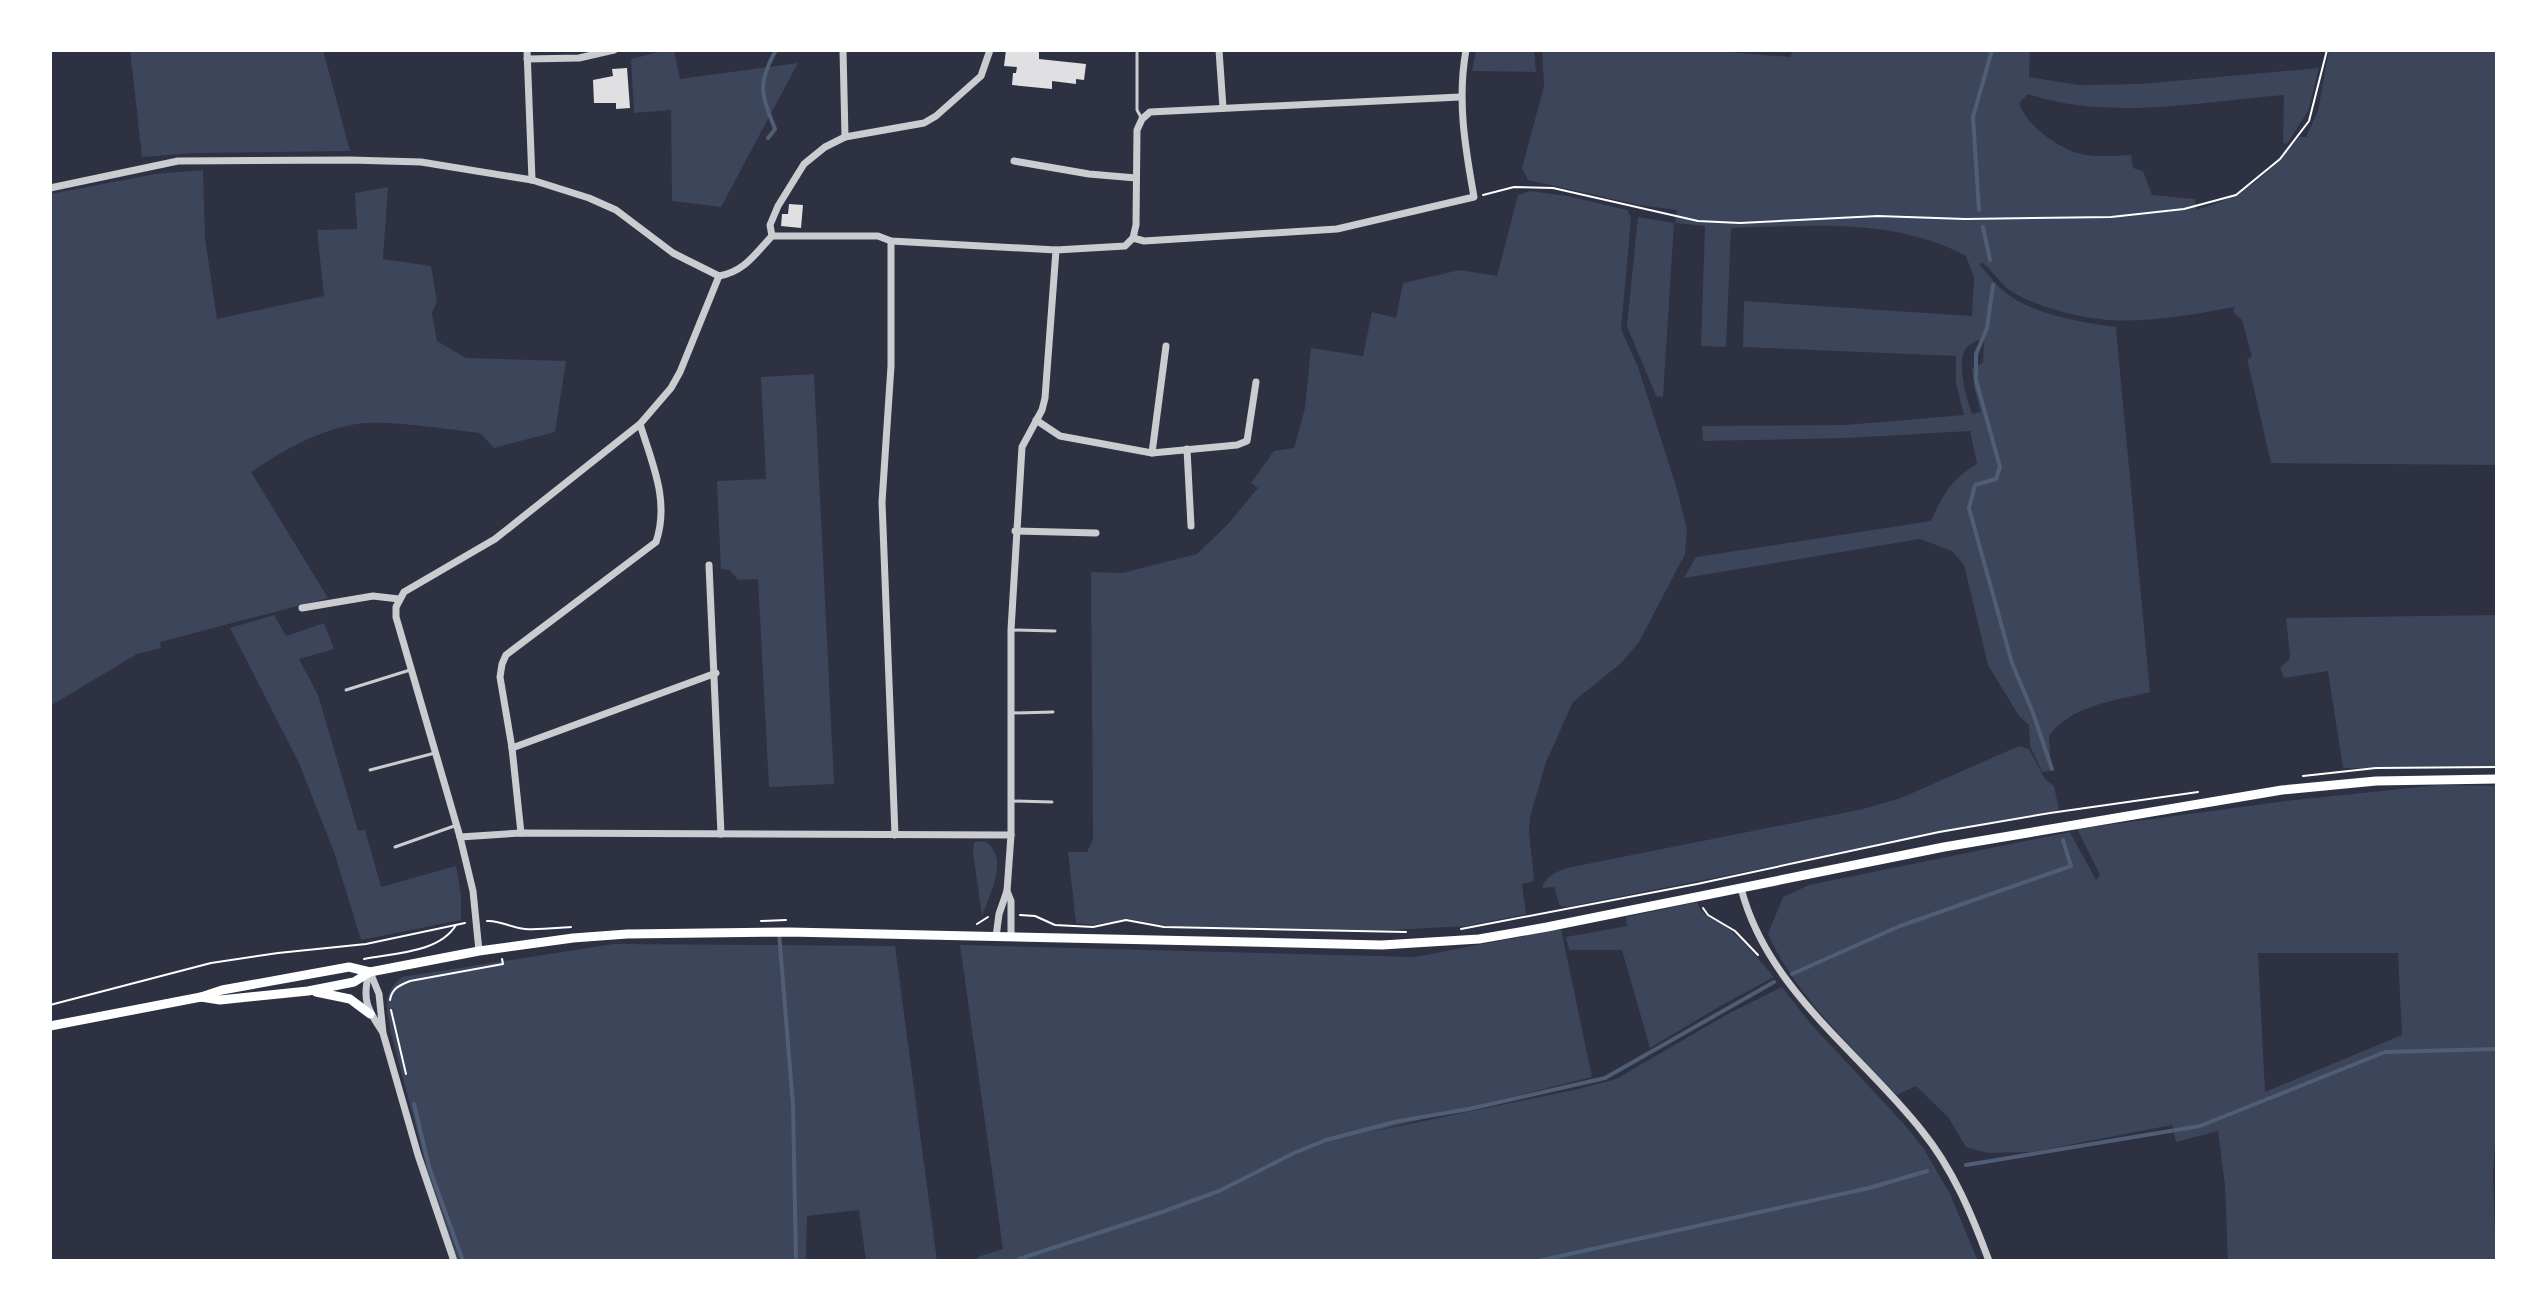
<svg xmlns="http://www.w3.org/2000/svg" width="2547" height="1311" font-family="'Fira Sans Condensed',sans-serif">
<rect width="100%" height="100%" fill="#2d3142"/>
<g fill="#3c4559" fill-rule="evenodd">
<path d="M 130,50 L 323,50 L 350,151 L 194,153 L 142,157 Z"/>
<path d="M 667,50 L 674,50 L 680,79 L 798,63 L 721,207 L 672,201 L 671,110 L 634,113 L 631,59 Z"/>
<path d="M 1476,50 L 1534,50 L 1536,72 L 1472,71 Z"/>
<path d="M 1542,50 L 1703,50 L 1790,57 L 1793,50 L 2030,50 L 2029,77 L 2079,85 L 2141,84 L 2319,68 L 2308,111 L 2287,144 L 2283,143 L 2284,95 C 2200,102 2109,121 2028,94 L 2019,103 C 2026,124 2054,145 2074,152 C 2092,158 2112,156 2131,155 L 2133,168 L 2143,171 L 2152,195 L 2195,199 L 2196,210 C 2247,196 2266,176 2299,137 L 2306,137 L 2318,111 L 2329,50 L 2497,50 L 2497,465 L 2271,463 L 2247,359 L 2252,357 L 2242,320 L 2233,312 L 2235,307 C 2171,318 2117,330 2053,309 C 2038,305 2021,298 2008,289 C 1999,281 1991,270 1982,262 L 1980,265 C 1988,274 1997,286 2006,293 C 2033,314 2083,323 2116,327 L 2116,329 L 2150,692 C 2114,701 2072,705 2049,736 L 2051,771 L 2042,772 L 2030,746 L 2029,725 L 2019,716 L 1988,665 L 1964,565 L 1952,551 L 1920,539 L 1684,578 L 1696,557 L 1931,521 C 1942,496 1952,478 1977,464 L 1970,431 L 1846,438 L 1703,441 L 1702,426 L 1845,425 L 1964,415 L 1956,384 L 1956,356 L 1743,347 L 1744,301 L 1972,316 L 1974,278 L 1966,256 C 1894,217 1810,226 1731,228 L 1726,347 L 1701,346 L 1705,226 L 1675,223 L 1677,210 L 1639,205 L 1528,180 L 1522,168 L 1544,86 ZM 1979,340 L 1984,341 L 1983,363 L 1972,368 L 1974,387 L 1981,412 L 1972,414 C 1967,399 1955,362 1967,347 C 1970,344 1975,342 1979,340 Z"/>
<path d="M 203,170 L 205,238 L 217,319 L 324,296 L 317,230 L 357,229 L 355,193 L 388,187 L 383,259 L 431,266 L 437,302 L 432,313 L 437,341 L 466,358 L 566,361 L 555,432 L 494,448 L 480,433 C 447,430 382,418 351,425 C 315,432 281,452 251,472 L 328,598 L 160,642 L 161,648 L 137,654 L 50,706 L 50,194 L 155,174 Z"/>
<path d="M 1530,191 L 1568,196 L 1627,210 L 1631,218 L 1621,329 L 1638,367 L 1677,489 L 1687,530 L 1685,554 L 1639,642 L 1621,663 L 1573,702 L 1546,762 L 1530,817 L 1529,831 L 1534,881 L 1522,884 L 1526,914 L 1467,926 L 1373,931 L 1168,926 L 1129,919 L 1092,925 L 1076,923 L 1068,852 L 1087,852 L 1093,839 L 1091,572 L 1122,573 L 1197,554 L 1228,524 L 1258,488 L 1251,483 L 1274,451 L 1294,448 L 1305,408 L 1311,348 L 1363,356 L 1372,312 L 1396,318 L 1403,283 L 1460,270 L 1497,276 L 1518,195 Z"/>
<path d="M 1638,217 L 1674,223 L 1663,397 L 1656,396 L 1627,326 Z"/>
<path d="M 814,374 L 834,784 L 769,787 L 758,579 L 738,580 L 730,570 L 721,569 L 717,481 L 766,479 L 761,377 Z"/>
<path d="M 274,615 L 286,636 L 324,623 L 334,649 L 299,659 L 318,695 L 358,831 L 365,830 L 381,887 L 456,866 L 461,895 L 461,920 L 361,940 L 334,852 L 299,763 L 230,628 Z"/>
<path d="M 2497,615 L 2497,768 L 2343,768 L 2328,671 L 2284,678 L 2280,667 L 2288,661 L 2290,656 L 2286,618 Z"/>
<path d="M 2019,746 L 2029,749 L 2045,779 L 2054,786 L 2059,810 L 1567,907 L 1560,906 L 1554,887 L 1542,888 C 1546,876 1555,872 1567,868 L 1863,809 L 1901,798 Z"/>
<path d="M 2440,785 L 2497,786 L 2497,1111 L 2493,1175 L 2496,1261 L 2228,1261 L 2225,1185 L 2218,1131 L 2176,1142 L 2172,1125 L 2032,1152 L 1988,1153 L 1966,1147 L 1948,1117 L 1916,1086 L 1897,1095 C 1851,1046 1796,996 1768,934 L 1783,897 L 1809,885 L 2070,832 L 2096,880 L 2100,875 L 2077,829 L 2294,800 ZM 2258,953 L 2398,953 L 2402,1035 L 2265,1092 Z"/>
<path d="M 985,841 C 1010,859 990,893 982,916 L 973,852 L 974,842 Z"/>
<path d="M 1697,902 C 1701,917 1714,918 1725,926 C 1744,941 1759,959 1774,977 L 1717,1008 L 1650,1048 L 1622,950 L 1569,950 L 1566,937 L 1627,926 L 1626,917 Z"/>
<path d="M 1561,929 L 1592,1077 L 1371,1132 L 1578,1089 L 1616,1079 L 1726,1015 L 1782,987 L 1810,1023 L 1904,1124 L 1924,1149 L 1951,1196 L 1978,1261 L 977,1261 L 977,1257 L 1003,1249 L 960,945 L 1415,957 Z"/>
<path d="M 613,944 L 895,946 L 937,1261 L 866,1261 L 859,1210 L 807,1216 L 806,1261 L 458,1261 L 434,1196 L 390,1029 C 386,1007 383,992 402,977 Z"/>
</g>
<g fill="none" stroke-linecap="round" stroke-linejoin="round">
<g stroke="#4f5d75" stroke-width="4">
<path d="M 768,138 L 775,129 C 761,94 757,84 776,50"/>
<path d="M 1979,210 L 1973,117 L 1992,50"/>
<path d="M 1983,227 L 1990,260"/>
<path d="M 1993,285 L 1987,328 L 1976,354 L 1976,380 L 2000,467 L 1996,479 L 1975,485 L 1969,508 L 2012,663 L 2033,713 L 2052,769"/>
<path d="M 779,933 L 793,1105 L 796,1261"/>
<path d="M 1792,974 L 1900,926 L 2071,866 L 2063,840"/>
<path d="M 414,1104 L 429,1167 L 463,1261"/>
<path d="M 1966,1165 L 2200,1126 L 2385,1052 L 2497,1049"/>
<path d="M 1019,1259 L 1162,1212 L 1219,1191 L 1294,1153 L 1326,1140 L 1399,1121 L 1469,1109 L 1605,1078 L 1774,982"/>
<path d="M 1538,1261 L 1869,1188 L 1927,1171"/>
</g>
</g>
<g fill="#e0e0e3">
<path d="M 1006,50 L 1039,50 L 1039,59 L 1086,64 L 1084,80 L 1076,79 L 1076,84 L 1052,81 L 1052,89 L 1012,85 L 1013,73 L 1016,73 L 1017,67 L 1004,66 Z"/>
<path d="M 627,68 L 630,108 L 616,109 L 616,103 L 594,103 L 593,80 L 613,76 L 612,69 Z"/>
<path d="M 789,204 L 803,205 L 801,228 L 781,226 L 782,214 L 788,214 Z"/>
</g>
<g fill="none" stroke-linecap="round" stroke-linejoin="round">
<g stroke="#fff" stroke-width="2">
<path d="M 1483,195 L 1514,187 L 1553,188 L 1698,221 L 1740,223 L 1878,216 L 1965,219 L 2111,217 L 2184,209 L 2236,195 L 2280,159 L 2309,121 L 2327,50"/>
<path d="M 2303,776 L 2376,768 L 2497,767"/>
<path d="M 1703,908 L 1708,915 L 1735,931 L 1758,955"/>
<path d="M 1020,915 L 1035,916 L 1055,925 L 1093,927 L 1126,920 L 1164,927 L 1406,932"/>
<path d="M 487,921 C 500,920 511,928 525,929 C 539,930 556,928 571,927"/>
<path d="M 761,921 L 786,920"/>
<path d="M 977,924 L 988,917"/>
<path d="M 1461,929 L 1697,884 L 1939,832 L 2050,813 L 2198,792"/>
<path d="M 364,959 C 394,953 439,953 456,925"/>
<path d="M 390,1000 C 392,988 400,985 410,981 L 503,964 L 502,959"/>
<path d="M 50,1005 L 211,963 L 278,953 L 366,944 L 465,923"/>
<path d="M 391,1010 L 406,1074"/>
</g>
<g stroke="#caccd0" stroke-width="3">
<path d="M 1137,53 L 1137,110 L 1142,119"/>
<path d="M 1011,630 L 1055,631"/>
<path d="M 346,690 L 410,670"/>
<path d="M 1011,713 L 1053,712"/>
<path d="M 370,770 L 435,753"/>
<path d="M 1012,801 L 1052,802"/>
<path d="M 395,847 L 457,825"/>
</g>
<g stroke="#caccd0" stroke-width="7">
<path d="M 527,50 L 532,180"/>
<path d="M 843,50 L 845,137"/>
<path d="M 1219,50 L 1223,108"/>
<path d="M 527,59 L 579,58 L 614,50"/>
<path d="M 1014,161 L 1089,174 L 1136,178"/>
<path d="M 50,188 L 178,161 L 350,160 L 421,162 L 532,180 L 589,198 L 616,210 L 673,253 L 719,276"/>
<path d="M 772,236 L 770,225 L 778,206 L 804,164 L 825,147 L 845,137 L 924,123 L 936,116 L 981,76 L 990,50"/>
<path d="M 1133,238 L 1136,225 L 1137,130 L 1142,119 L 1150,112 L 1460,97"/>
<path d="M 891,241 L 891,366 L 882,502 L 895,835"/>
<path d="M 719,276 C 744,272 755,254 772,236 L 878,236 L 891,241 L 1056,250 L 1125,246 L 1133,238 L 1144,241 L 1337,229 L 1474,197 C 1465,147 1457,100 1466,50"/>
<path d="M 1036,420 L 1060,436 L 1152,453 L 1237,445 L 1247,441 L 1256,382"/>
<path d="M 1187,449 L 1191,526"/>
<path d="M 1152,453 L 1166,346"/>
<path d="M 1015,531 L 1096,533"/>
<path d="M 709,565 L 721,834"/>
<path d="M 302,608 L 373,596 L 399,599"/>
<path d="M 512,748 L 716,673"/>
<path d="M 521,833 L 512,748 L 500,677 L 502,664 L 506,655 L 656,542 C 670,501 652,463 640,424"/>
<path d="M 460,837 L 521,833 L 1011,835"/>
<path d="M 1741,888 C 1767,990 1860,1052 1922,1131 C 1953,1169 1972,1215 1989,1261"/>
<path d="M 1007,891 L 1011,901 L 1011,937"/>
<path d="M 996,937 L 999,914 L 1007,891 L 1011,835 L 1011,630 L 1022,447 L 1042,410 L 1045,398 L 1056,250"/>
<path d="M 479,951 L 473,891 L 460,837 L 396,617 L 396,607 L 404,592 L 495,539 L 640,424 L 671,388 L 680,372 L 719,276"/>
<path d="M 370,972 L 379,994 L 383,1033 L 418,1155 L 454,1261"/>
<path d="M 369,973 C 362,999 367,1009 382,1031"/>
</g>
<g stroke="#fff" stroke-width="9">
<path d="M 316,992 L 350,999 L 370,1014"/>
<path d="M 201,997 L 220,1000 L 308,991 L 354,982 L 370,972 L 479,951 L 573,938 L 627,934 L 789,932 L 1382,945 L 1479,939 L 1547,927 L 1944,847 L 2282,790 L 2376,781 L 2497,779"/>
<path d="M 50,1026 L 201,997 L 222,990 L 349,967 L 370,972"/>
</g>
</g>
<rect width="2547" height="1311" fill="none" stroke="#ffffff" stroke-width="104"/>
</svg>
